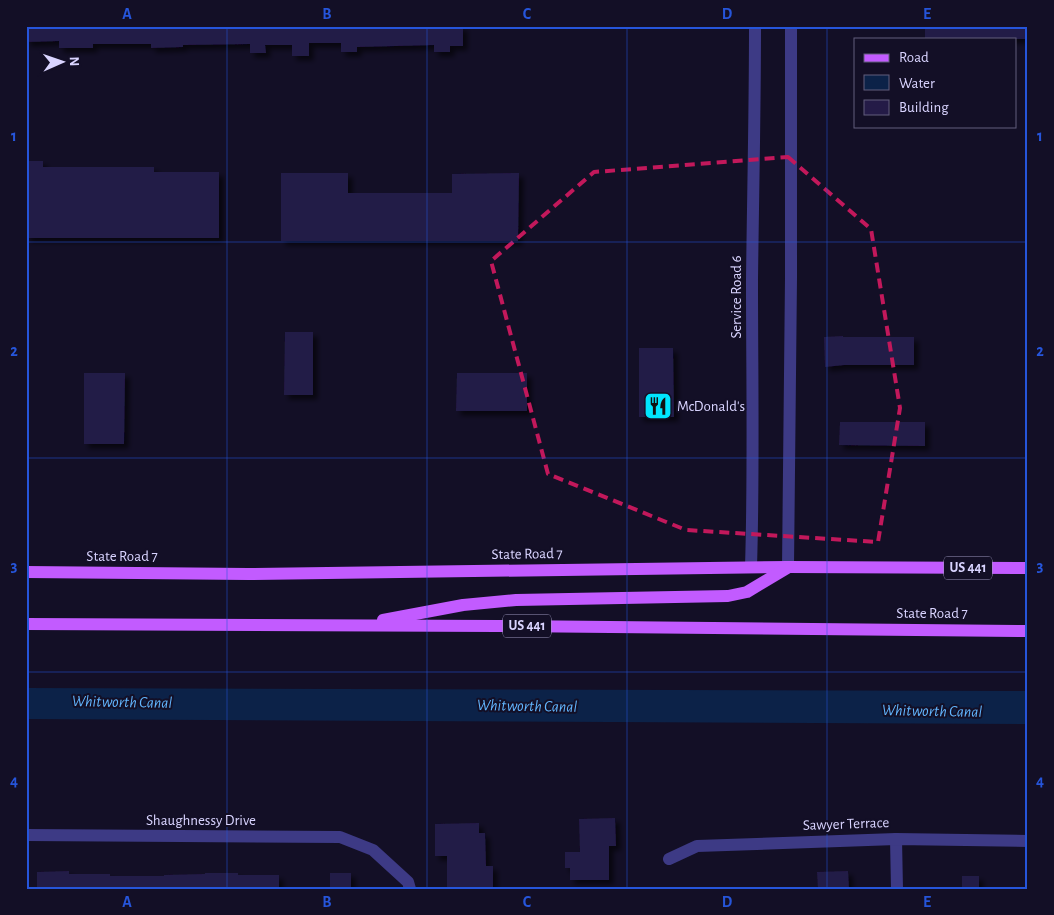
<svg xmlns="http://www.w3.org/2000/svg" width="1054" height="915" font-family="'Alegreya Sans',sans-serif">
<defs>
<filter id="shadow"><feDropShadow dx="4.5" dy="4.5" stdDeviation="2.5" flood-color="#0009"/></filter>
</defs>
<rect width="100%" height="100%" fill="#130f26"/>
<path fill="#0c2248" d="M 26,688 L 1028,691 L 1028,724 L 26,719 Z"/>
<g fill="#241b47" filter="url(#shadow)">
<path d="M 26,26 L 463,26 L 463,46 L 450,46 L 450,52 L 434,52 L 434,45 L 357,47 L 357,52 L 341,52 L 341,43 L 309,43 L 309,56 L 292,56 L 292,45 L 265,45 L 266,53 L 250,53 L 250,44 L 183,45 L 183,47 L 151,48 L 151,44 L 93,44 L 93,48 L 59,48 L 59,41 L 26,42 Z"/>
<rect x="925" y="26" width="103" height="13"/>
<path d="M 26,161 L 43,161 L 43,167 L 154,167 L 154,172 L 219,172 L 219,238 L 26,238 Z"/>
<path d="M 281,173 L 348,173 L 348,193 L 452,193 L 452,174 L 519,173 L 518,241 L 281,241 Z"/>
<path d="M 285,332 L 313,332 L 313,395 L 284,395 Z"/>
<path d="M 843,336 L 843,337 L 914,337 L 914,365 L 844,365 L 825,367 L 824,337 Z"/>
<path d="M 639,348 L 673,348 L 674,417 L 639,417 Z"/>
<path d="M 84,373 L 125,373 L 124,444 L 84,444 Z"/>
<path d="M 457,373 L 527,373 L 527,411 L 456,411 Z"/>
<path d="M 840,422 L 925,422 L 925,446 L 839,445 Z"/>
<path d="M 615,818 L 616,846 L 609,846 L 609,880 L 570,880 L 570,868 L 565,868 L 565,852 L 580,852 L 579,819 Z"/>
<path d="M 479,823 L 479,833 L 485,833 L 486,866 L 493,866 L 493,889 L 447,889 L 447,856 L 435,856 L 435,824 Z"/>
<path d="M 69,871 L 69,874 L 110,874 L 110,876 L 164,876 L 164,875 L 205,874 L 205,873 L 238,873 L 238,875 L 279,875 L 279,889 L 37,889 L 37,872 Z"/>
<path d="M 848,871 L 849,889 L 818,889 L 817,872 Z"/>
<rect x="330" y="873" width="21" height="16"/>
<rect x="962" y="876" width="17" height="13"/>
</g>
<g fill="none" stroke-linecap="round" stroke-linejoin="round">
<g stroke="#3d3a85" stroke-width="12">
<path d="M 751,567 C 754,471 752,376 752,280 C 753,195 755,111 755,26"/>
<path d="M 788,567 L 791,278 L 791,26"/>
<path d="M 26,835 L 340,837 L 373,850 L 408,882 L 410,889"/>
<path d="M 896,839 L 897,889"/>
<path d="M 669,859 L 697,846 L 896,839 L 1028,841"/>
</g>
<g stroke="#c25bff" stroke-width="12">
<path d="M 26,572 L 248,574 L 788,567 L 1028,568"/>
<path d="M 383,620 L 463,605 L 516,600 L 728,596 L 747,592 L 787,568"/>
<path d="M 26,624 L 497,626 L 1028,631"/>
</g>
</g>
<path fill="none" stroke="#c2185b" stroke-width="4" stroke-dasharray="10 6" stroke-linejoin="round" d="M 788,157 L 871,229 L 900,408 L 878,542 L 686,530 L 548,474 L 491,261 L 594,172 Z"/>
<path fill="none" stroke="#2655da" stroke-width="1" stroke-opacity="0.55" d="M 227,26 L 227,889M 427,26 L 427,889M 627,26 L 627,889M 827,26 L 827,889M 26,242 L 1028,242M 26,458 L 1028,458M 26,672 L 1028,672"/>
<defs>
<symbol id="restaurant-square" viewBox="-11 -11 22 22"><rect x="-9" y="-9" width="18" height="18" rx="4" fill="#00e5ff" stroke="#130f26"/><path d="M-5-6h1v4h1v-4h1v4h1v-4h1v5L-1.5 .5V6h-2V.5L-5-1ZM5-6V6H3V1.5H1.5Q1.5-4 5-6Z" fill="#111"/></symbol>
</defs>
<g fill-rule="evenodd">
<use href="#restaurant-square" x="642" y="390" width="32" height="32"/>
</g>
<g text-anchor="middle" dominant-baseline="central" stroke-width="4" stroke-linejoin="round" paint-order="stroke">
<g fill="#130f26" stroke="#9e99be" stroke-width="1">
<rect x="944" y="556.5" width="48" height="23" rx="4"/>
<rect x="503" y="614.5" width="48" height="23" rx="4"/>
</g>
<g font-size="14" font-weight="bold" fill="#d9d4ff">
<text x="968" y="568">US 441</text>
<text x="527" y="626">US 441</text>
</g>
<g font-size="15" fill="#d9d4ff" stroke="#130f26">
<text transform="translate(736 297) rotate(-90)">Service Road 6</text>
<text transform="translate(527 554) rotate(-1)">State Road 7</text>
<text x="122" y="556">State Road 7</text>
<text x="932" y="613">State Road 7</text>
<text x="201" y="820">Shaughnessy Drive</text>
<text transform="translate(846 824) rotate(-2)">Sawyer Terrace</text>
</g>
<g font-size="15" fill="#d9d4ff" stroke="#130f26" text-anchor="start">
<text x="677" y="406">McDonald's</text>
</g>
<g font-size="16" font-style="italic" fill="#62b6ff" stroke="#130f26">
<text transform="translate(122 702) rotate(1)">Whitworth Canal</text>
<text transform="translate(527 706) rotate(1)">Whitworth Canal</text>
<text transform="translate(932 711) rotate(1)">Whitworth Canal</text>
</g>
</g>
<rect width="1054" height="915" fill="none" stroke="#130f26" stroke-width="55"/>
<rect x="854" y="38" width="162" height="90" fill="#130f26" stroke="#625e7d"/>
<rect x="864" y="54" width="25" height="8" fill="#c25bff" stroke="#625e7d"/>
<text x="899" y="62" font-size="15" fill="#d9d4ff">Road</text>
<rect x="864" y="75" width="25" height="15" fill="#0c2248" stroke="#625e7d"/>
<text x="899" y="88" font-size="15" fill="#d9d4ff">Water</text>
<rect x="864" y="100" width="25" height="15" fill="#241b47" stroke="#625e7d"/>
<text x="899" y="112" font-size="15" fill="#d9d4ff">Building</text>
<g transform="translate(62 62) rotate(88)" stroke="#130f26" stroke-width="4" paint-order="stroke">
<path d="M0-4L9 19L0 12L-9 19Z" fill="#d9d4ff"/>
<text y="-8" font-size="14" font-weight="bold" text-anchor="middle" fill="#d9d4ff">N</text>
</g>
<rect x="28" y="28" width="998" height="860" fill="none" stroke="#2655da" stroke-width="2"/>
<g font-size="16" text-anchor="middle" font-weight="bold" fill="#2655da">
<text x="127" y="19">A</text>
<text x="327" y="19">B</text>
<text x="527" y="19">C</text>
<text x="727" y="19">D</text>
<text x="927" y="19">E</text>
<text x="14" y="141">1</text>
<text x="1040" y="141">1</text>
<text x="14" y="356">2</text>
<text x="1040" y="356">2</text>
<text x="14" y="571">3</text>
<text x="1040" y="571">3</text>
<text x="14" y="786">4</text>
<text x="1040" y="786">4</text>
<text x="127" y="907">A</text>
<text x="327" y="907">B</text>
<text x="527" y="907">C</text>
<text x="727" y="907">D</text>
<text x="927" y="907">E</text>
</g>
</svg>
